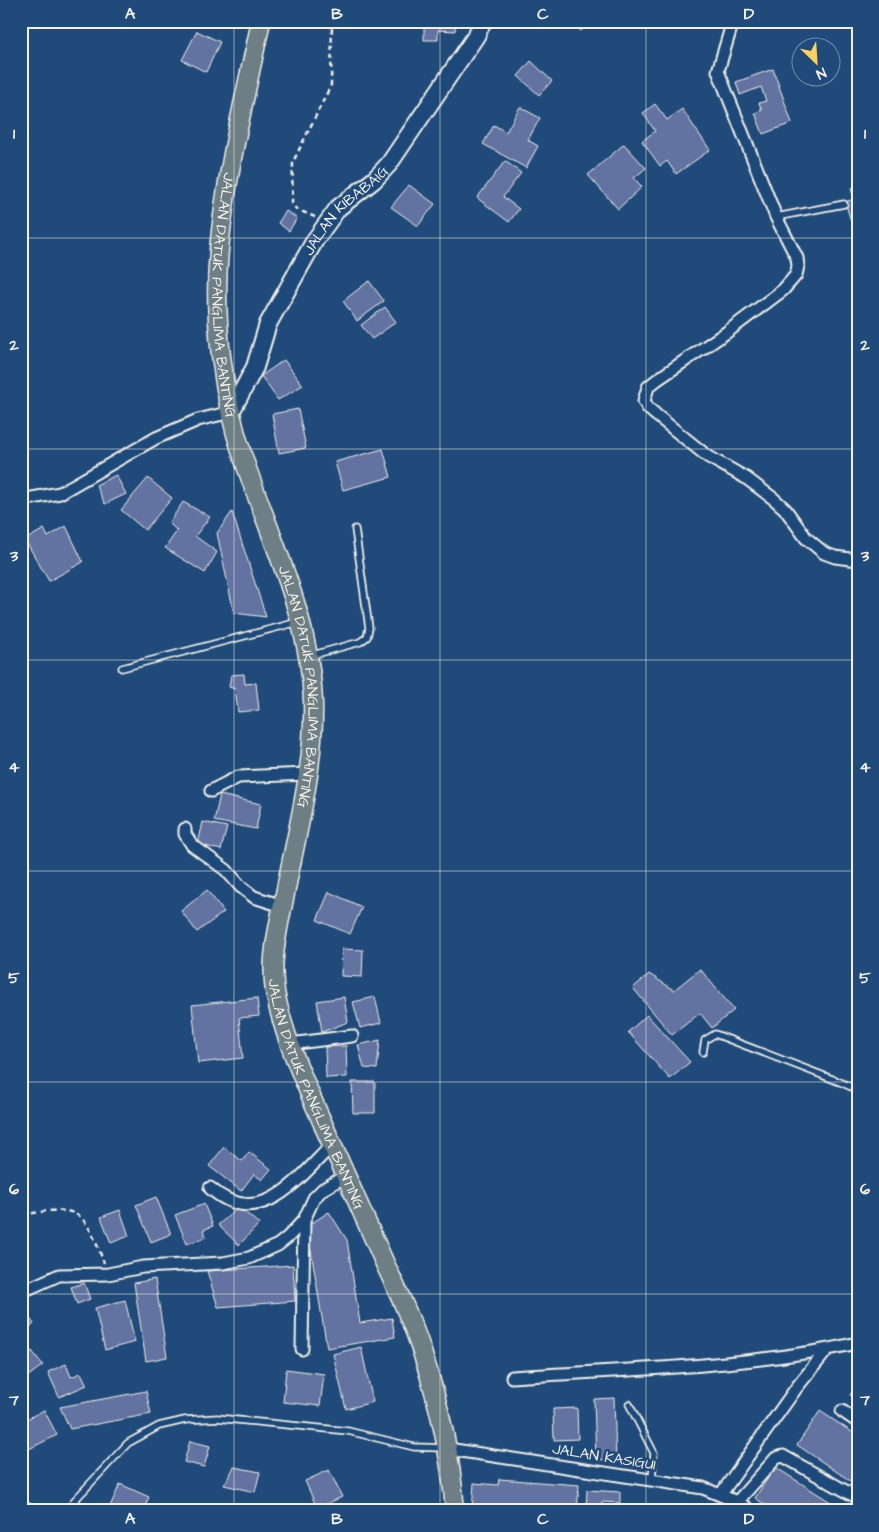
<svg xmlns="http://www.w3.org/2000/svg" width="879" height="1532" font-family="'Architects Daughter',sans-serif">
<rect width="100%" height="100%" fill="#1f4a7a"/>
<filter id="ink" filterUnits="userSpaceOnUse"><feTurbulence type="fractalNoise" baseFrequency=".02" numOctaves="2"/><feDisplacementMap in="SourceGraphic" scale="10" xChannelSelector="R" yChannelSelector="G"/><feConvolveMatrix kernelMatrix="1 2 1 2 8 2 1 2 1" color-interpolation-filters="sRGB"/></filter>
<g filter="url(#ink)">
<g fill="#6473a1" stroke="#f4f1e8">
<path d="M 424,21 L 456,21 L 455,31 L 438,30 L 438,40 L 424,40 Z"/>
<path d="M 570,21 L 590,21 L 581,31 Z"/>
<path d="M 197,31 L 220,42 L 206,72 L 182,60 Z"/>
<path d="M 531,61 L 552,81 L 539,95 L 518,76 Z"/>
<path d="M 773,69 L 792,123 L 763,134 L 755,113 L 762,110 L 759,103 L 766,101 L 761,87 L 740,95 L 736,82 Z"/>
<path d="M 655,104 L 667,120 L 682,109 L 710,150 L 676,174 L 667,161 L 660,166 L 642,141 L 655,131 L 643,113 Z"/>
<path d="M 520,107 L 540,118 L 528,140 L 538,146 L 526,168 L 483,144 L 494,125 L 506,132 Z"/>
<path d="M 624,144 L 646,168 L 634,178 L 642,187 L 618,209 L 588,175 Z"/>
<path d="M 505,161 L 521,173 L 503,197 L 519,209 L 509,222 L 477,198 Z"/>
<path d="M 409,185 L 435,204 L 418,226 L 391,207 Z"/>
<path d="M 858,186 L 858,219 L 851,221 L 845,202 L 854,199 L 851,188 Z"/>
<path d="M 286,211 L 297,218 L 289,231 L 278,223 Z"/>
<path d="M 369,281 L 384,301 L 357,321 L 343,301 Z"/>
<path d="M 385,307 L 396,322 L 372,339 L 361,325 Z"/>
<path d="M 284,360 L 303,385 L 278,400 L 261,376 Z"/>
<path d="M 298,409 L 306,448 L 279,453 L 272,414 Z"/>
<path d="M 383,449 L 391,477 L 343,490 L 335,462 Z"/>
<path d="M 116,475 L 126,494 L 105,504 L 96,485 Z"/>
<path d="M 148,478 L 172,498 L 145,530 L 121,510 Z"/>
<path d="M 183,502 L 210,517 L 195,536 L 217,552 L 205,573 L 165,548 L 177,531 L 169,523 Z"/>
<path d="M 232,512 L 266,617 L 234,613 L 217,533 Z"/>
<path d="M 66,526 L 83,562 L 49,581 L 25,540 L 44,529 L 48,537 Z"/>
<path d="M 244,674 L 245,684 L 256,683 L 259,710 L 238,712 L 235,689 L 229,687 L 231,675 Z"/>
<path d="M 220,795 L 261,804 L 256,829 L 214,821 Z"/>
<path d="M 203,822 L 227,827 L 221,850 L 198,844 Z"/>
<path d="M 207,890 L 224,912 L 197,932 L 181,911 Z"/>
<path d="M 329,892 L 362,907 L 350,934 L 317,920 Z"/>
<path d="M 342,949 L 363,950 L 362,977 L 341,976 Z"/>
<path d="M 700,969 L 734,1010 L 712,1028 L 700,1013 L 672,1035 L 633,988 L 649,974 L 674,990 Z"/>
<path d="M 344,997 L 348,1022 L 322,1032 L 317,1001 Z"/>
<path d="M 375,997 L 381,1023 L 360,1028 L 353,1002 Z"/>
<path d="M 257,998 L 259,1016 L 239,1018 L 243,1058 L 198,1063 L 192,1005 Z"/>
<path d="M 647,1015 L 690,1062 L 670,1079 L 628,1032 Z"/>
<path d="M 380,1040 L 377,1069 L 364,1068 L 358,1045 Z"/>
<path d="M 346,1046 L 347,1077 L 326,1078 L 325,1047 Z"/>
<path d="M 352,1082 L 375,1082 L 375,1113 L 353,1113 Z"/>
<path d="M 224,1147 L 242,1161 L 249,1152 L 271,1169 L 262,1180 L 254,1174 L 241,1191 L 209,1166 Z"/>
<path d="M 156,1197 L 171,1234 L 151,1242 L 136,1205 Z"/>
<path d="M 204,1204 L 213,1226 L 203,1230 L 206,1237 L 187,1244 L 175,1215 Z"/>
<path d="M 239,1207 L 259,1224 L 239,1245 L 218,1225 Z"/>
<path d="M 120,1210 L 129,1236 L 111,1243 L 101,1217 Z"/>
<path d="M 329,1212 L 347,1240 L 360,1323 L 392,1318 L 395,1337 L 327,1348 L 307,1226 Z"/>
<path d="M 293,1265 L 295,1301 L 218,1307 L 207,1271 Z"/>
<path d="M 155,1279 L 167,1357 L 146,1361 L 134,1283 Z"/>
<path d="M 84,1283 L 90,1299 L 77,1304 L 71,1287 Z"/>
<path d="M 125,1300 L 135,1342 L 105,1350 L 95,1308 Z"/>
<path d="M 21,1307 L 34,1324 L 21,1333 Z"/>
<path d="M 361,1347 L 373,1402 L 346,1409 L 333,1354 Z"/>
<path d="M 32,1351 L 43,1365 L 27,1377 L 21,1369 L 21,1359 Z"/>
<path d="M 66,1364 L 71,1377 L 81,1373 L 87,1385 L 59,1397 L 48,1372 Z"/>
<path d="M 286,1369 L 324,1374 L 320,1406 L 283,1402 Z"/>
<path d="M 858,1383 L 858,1400 L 850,1395 Z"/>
<path d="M 146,1391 L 151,1414 L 70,1429 L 60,1407 Z"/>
<path d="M 614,1398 L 616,1459 L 596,1460 L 594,1399 Z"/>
<path d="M 577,1408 L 578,1439 L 554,1440 L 553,1409 Z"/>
<path d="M 44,1410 L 57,1435 L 29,1449 L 21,1435 L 21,1422 Z"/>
<path d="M 820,1411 L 858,1436 L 858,1486 L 797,1445 Z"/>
<path d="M 190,1441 L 210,1446 L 204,1467 L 184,1462 Z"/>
<path d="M 234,1467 L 260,1472 L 255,1492 L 224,1485 Z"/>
<path d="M 775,1467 L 845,1511 L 775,1511 L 755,1498 Z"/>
<path d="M 329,1470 L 342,1497 L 317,1508 L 305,1481 Z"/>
<path d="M 499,1479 L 579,1485 L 577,1511 L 525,1511 L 525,1506 L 505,1504 L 504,1511 L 472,1511 L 474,1483 L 498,1485 Z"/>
<path d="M 120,1484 L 149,1497 L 143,1511 L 108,1511 Z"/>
<path d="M 587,1490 L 620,1492 L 620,1503 L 602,1502 L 602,1511 L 586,1511 Z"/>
<path d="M 21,1499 L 48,1511 L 21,1511 Z"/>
</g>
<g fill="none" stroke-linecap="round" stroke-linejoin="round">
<defs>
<g id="lane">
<path d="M 776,217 L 844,204"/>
<path d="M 309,656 L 360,642 L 367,637 L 369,628 L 355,529"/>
<path d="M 122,668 L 298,622"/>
<path d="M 703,1052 L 705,1040 L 715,1034 L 840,1082 L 858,1090"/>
<path d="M 629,1404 L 654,1453 L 652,1479"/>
<path d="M 73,1502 L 128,1443 L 159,1426 L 185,1420 L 217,1418 L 348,1431 L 414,1447 L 445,1448"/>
</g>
<g id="street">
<path d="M 733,21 L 718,71 L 776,217 L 797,258 L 798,266 L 796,275 L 783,290 L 727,332 L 658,379 L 648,387 L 644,401 L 648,408 L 656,415 L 707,456 L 746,478 L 774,499 L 785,509 L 806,538 L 824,553 L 835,557 L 858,560"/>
<path d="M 21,500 L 60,493 L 156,438 L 198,420 L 231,412"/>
<path d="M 211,791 L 238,777 L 307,774"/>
<path d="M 185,829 L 185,834 L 192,845 L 226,870 L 241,887 L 254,897 L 282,906"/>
<path d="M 290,1044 L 352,1036"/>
<path d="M 210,1188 C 260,1232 298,1179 332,1145"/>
<path d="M 21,1292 L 59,1275 L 108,1274 L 143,1267 L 223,1263 L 249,1258 L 278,1245 L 288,1237 L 304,1220 L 314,1198 L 323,1189 L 346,1176"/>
<path d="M 302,1349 L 304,1220"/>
<path d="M 512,1377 C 626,1369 745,1368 858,1343"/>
<path d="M 842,1411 L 858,1422"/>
<path d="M 448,1449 L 703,1488 L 737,1502 L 751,1511"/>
<path d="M 721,1494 L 797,1387 L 827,1350"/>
<path d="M 737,1502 L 776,1458 L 783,1456 L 858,1498"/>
</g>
<g id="secondary">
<path id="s1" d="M 231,412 L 255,367 L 268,324 L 315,240 L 338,208 L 374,180 L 389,164 L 476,36 L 483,21"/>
</g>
<g id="primary">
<path id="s2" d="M 261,21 C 245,97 226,173 219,250 C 213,315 222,395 243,457 C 270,538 310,616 313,702 C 315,766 297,831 285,894 C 278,929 268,965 277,1001 C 287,1046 308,1089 326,1131 C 346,1176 366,1221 386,1266 C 399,1294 413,1322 422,1352 C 439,1403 451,1456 455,1511"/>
</g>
</defs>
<use href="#lane" stroke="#f4f1e8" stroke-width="9"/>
<use href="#street" stroke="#f4f1e8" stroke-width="15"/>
<use href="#secondary" stroke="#f4f1e8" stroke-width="20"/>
<use href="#primary" stroke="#f4f1e8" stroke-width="21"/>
<g stroke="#f4f1e8" stroke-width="2.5" stroke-dasharray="5 4" stroke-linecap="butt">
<path d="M 315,217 L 296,209 L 292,203 L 293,162 L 331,85 L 332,21"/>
<path d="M 23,1215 C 80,1204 84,1210 104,1263"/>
</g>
<use href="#lane" stroke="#1f4a7a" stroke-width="5.5"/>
<use href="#street" stroke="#1f4a7a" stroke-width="11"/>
<use href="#secondary" stroke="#1f4a7a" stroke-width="16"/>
<use href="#primary" stroke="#6d7e84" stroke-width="18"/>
</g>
</g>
<path fill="none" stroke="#f4f1e8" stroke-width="1" stroke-opacity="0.55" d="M 234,21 L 234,1511M 440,21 L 440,1511M 646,21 L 646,1511M 21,238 L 858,238M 21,449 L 858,449M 21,660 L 858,660M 21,871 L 858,871M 21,1082 L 858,1082M 21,1294 L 858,1294"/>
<g text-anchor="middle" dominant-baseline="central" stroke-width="5" stroke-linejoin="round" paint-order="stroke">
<g font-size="15" fill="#f4f1e8" stroke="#1f4a7a">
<text stroke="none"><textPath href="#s1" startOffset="235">JALAN KIBABAIG</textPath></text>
<text stroke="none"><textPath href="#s2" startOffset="278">JALAN DATUK PANGLIMA BANTING</textPath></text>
<text stroke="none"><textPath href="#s2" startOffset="682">JALAN DATUK PANGLIMA BANTING</textPath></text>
<text stroke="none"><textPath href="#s2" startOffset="1102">JALAN DATUK PANGLIMA BANTING</textPath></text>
<text transform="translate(604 1457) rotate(9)">JALAN KASIGUI</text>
</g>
</g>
<rect width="879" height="1532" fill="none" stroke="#1f4a7a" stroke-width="55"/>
<g transform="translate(816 62) rotate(155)"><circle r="24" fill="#1f4a7a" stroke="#748da6"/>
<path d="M0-4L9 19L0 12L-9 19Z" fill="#ffd166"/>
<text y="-8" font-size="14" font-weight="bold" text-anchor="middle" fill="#f4f1e8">N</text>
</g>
<rect x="28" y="28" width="824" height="1476" fill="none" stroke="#f4f1e8" stroke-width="2"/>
<g font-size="16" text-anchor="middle" font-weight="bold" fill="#f4f1e8">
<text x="130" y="19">A</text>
<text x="337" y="19">B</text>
<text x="543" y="19">C</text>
<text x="749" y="19">D</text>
<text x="14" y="139">1</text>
<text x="865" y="139">1</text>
<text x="14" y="350">2</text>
<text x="865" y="350">2</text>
<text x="14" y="561">3</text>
<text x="865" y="561">3</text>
<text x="14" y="772">4</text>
<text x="865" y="772">4</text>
<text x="14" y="983">5</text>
<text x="865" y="983">5</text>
<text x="14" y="1194">6</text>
<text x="865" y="1194">6</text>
<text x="14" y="1405">7</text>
<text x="865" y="1405">7</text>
<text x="130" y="1524">A</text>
<text x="337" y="1524">B</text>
<text x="543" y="1524">C</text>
<text x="749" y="1524">D</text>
</g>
</svg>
